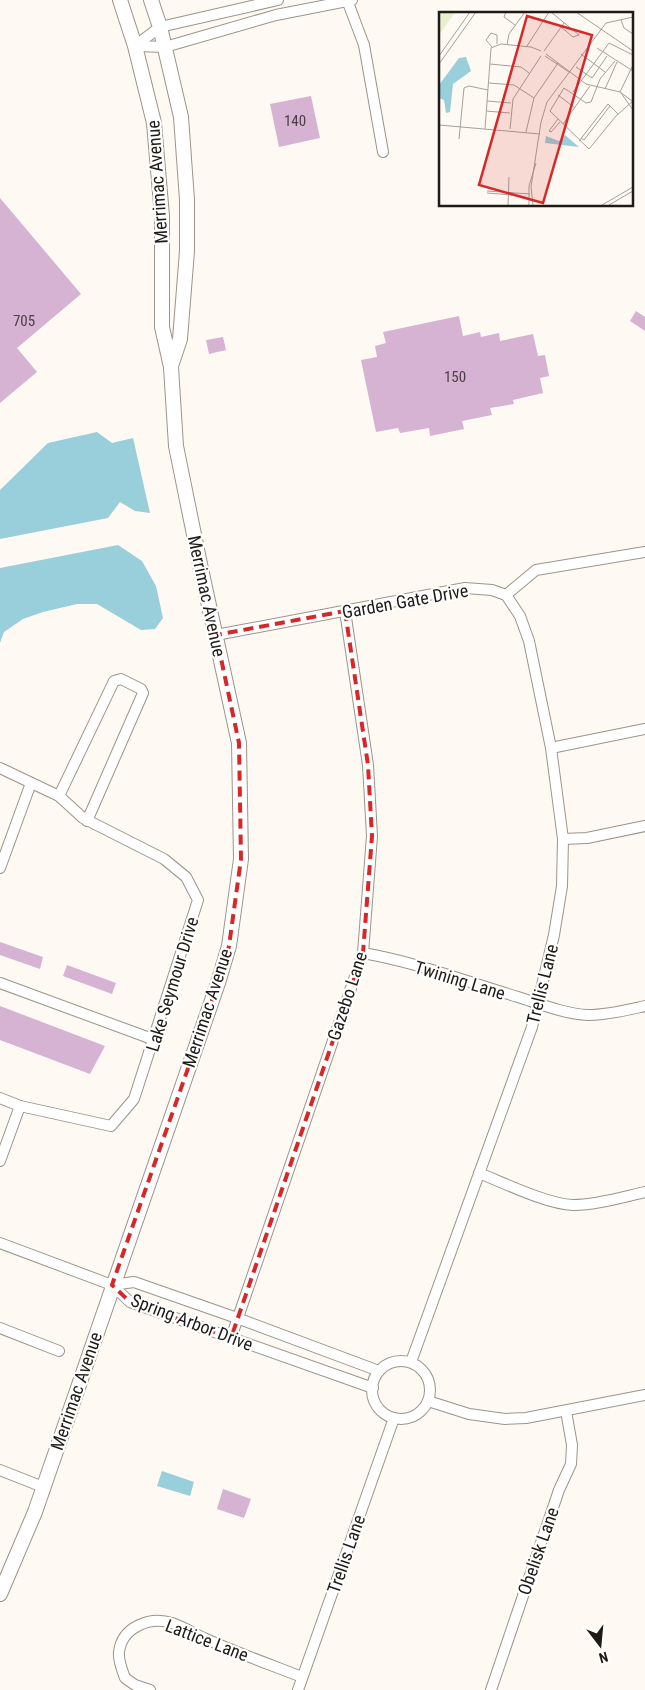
<svg xmlns="http://www.w3.org/2000/svg" width="645" height="1690" font-family="'Roboto Condensed',sans-serif">
<rect width="100%" height="100%" fill="#fefaf3"/>
<g fill="#98cfda">
<path d="M 97,432 L 112,443 L 133,438 L 150,513 L 135,511 L 120,502 L 108,518 L 0,539 L 0,490 L 48,443 Z"/>
<path d="M 118,545 L 142,561 L 156,586 L 163,618 L 155,629 L 141,630 L 97,604 L 77,604 L 43,612 L 23,619 L 4,632 L 0,643 L 0,568 Z"/>
<path d="M 162,1471 L 194,1482 L 190,1496 L 157,1486 Z"/>
</g>
<g fill="#d6b2d3">
<path d="M 311,96 L 320,138 L 279,147 L 270,104 Z"/>
<path d="M 0,198 L 81,294 L 17,348 L 37,372 L 0,403 Z"/>
<path d="M 636,311 L 645,317 L 645,331 L 630,321 Z"/>
<path d="M 459,316 L 463,336 L 480,332 L 481,337 L 499,333 L 500,341 L 533,334 L 538,356 L 545,355 L 549,376 L 540,378 L 543,393 L 513,400 L 514,404 L 490,408 L 492,415 L 462,421 L 464,429 L 430,436 L 429,428 L 400,433 L 398,428 L 376,432 L 361,360 L 377,357 L 375,346 L 386,343 L 383,332 Z"/>
<path d="M 223,337 L 226,350 L 209,354 L 206,340 Z"/>
<path d="M 0,942 L 43,957 L 40,969 L 0,955 Z"/>
<path d="M 67,965 L 116,983 L 112,994 L 63,976 Z"/>
<path d="M 0,1006 L 105,1046 L 90,1074 L 0,1040 Z"/>
<path d="M 223,1489 L 251,1499 L 244,1518 L 217,1509 Z"/>
</g>
<g fill="none" stroke-linecap="round" stroke-linejoin="round">
<defs>
<g id="minor">
<path d="M 347,0 L 364,45 L 383,152"/>
<path d="M 135,46 L 165,47 L 276,15 L 352,0"/>
<path d="M 135,46 L 160,27 L 278,0"/>
<path d="M 506,595 L 536,570 L 645,552"/>
<path d="M 216,635 L 465,588 L 492,590 L 506,595"/>
<path d="M 551,748 L 645,729"/>
<path d="M 0,768 L 59,796 L 83,818 L 164,859 L 186,877 L 198,900 L 134,1099 L 111,1126 L 20,1106 L 0,1098"/>
<path d="M 59,796 L 114,681 L 121,679 L 141,689 L 143,693 L 87,821"/>
<path d="M 563,839 L 587,838 L 645,826"/>
<path d="M 0,868 L 31,783"/>
<path d="M 363,953 C 416,962 467,982 518,997 C 540,1004 565,1014 588,1015 C 607,1015 627,1010 645,1006"/>
<path d="M 0,983 L 155,1040"/>
<path d="M 0,1161 L 20,1106"/>
<path d="M 479,1173 C 504,1183 547,1204 573,1205 C 596,1205 623,1197 645,1192"/>
<path d="M 0,1243 L 112,1285 L 130,1302 L 373,1388"/>
<path d="M 112,1285 L 134,1282 L 237,1318 L 379,1371"/>
<path d="M 0,1328 L 59,1351"/>
<path d="M 231,1338 L 363,953 L 372,836 L 368,765 L 345,611"/>
<circle cx="401" cy="1390" r="29"/>
<path d="M 411,1362 L 532,1027 L 554,935 L 562,886 L 563,839 L 551,748 L 529,641 L 520,616 L 506,595"/>
<path d="M 428,1401 L 469,1414 L 505,1419 L 526,1418 L 645,1395"/>
<path d="M 0,1470 L 43,1487"/>
<path d="M 150,1690 L 135,1685 L 125,1678 C 122,1670 118,1660 119,1652 C 122,1627 150,1616 172,1623 C 184,1627 195,1634 206,1639 C 238,1653 271,1665 302,1677"/>
<path d="M 298,1690 L 394,1418"/>
<path d="M 491,1690 L 559,1490 L 571,1464 L 572,1445 L 566,1411"/>
</g>
<g id="tertiary">
<path d="M 151,0 L 160,27 L 181,117 L 187,200 L 187,251 L 180,339 L 171,366"/>
<path d="M 0,1594 L 35,1512 L 218,983 L 229,946 L 241,859 L 239,743 L 201,569 L 176,446 L 171,367 L 162,327 L 162,216 L 154,123 L 135,46 L 120,0"/>
</g>
</defs>
<use href="#minor" stroke="#9c948a" stroke-width="12"/>
<use href="#tertiary" stroke="#9c948a" stroke-width="16"/>
<use href="#minor" stroke="#fff" stroke-width="10"/>
<use href="#tertiary" stroke="#fff" stroke-width="14"/>
</g>
<path fill="none" stroke="#d62828" stroke-width="4" stroke-dasharray="10 6" stroke-linejoin="round" d="M 345,611 L 368,765 L 372,836 L 363,953 L 231,1338 L 130,1302 L 112,1285 L 218,983 L 229,946 L 241,859 L 239,743 L 216,635 Z"/>
<g text-anchor="middle" dominant-baseline="central" stroke-width="4.5" stroke-linejoin="round" paint-order="stroke">
<g font-size="15" fill="#4c4146">
<text x="295" y="121">140</text>
<text x="24" y="321">705</text>
<text x="455" y="377">150</text>
</g>
<g font-size="18" fill="#1e1b17" stroke="#fff">
<text transform="translate(157 182) rotate(-94)">Merrimac Avenue</text>
<text transform="translate(207 596) rotate(78)">Merrimac Avenue</text>
<text transform="translate(405 601) rotate(-10)">Garden Gate Drive</text>
<text transform="translate(460 980) rotate(17)">Twining Lane</text>
<text transform="translate(172 984) rotate(-73)">Lake Seymour Drive</text>
<text transform="translate(542 984) rotate(-76)">Trellis Lane</text>
<text transform="translate(347 996) rotate(-72)">Gazebo Lane</text>
<text transform="translate(207 1008) rotate(-72)">Merrimac Avenue</text>
<text transform="translate(192 1322) rotate(21)">Spring Arbor Drive</text>
<text transform="translate(76 1391) rotate(-71)">Merrimac Avenue</text>
<text transform="translate(538 1551) rotate(-71)">Obelisk Lane</text>
<text transform="translate(346 1554) rotate(-71)">Trellis Lane</text>
<text transform="translate(207 1640) rotate(21)">Lattice Lane</text>
</g>
</g>
<g transform="translate(439 12)">
<rect width="194" height="194" fill="#fefaf3"/>
<path d="M 0,0 L 16,0 L 0,23 Z" fill="#e7efcf"/>
<path d="M 27,45 L 32,59 L 14,72 L 11,100 L 7,101 L 5,88 L 0,86 L 0,73 L 20,46 ZM 126,123 L 140,135 L 106,131 L 107,124 L 120,129 Z" fill="#98cfda"/>
<path fill="none" stroke="#a4a19b" stroke-width="1" d="M 67,0 L 65,5 L 76,13M 112,0 L 140,23 L 134,25 L 122,15M 137,0 L 194,39M 182,8 L 185,16 L 194,22M 68,33 L 70,22 L 86,0M 88,34 L 110,0M 53,35 L 47,28 L 52,21 L 58,23 L 58,32M 158,36 L 194,59M 105,39 L 125,11M 107,42 L 147,72 L 181,80 L 193,89M 142,42 L 166,60M 0,44 L 31,0M 106,44 L 130,60M 176,49 L 161,67 L 152,90 L 147,91 L 125,76 L 111,99 L 150,137 L 177,104 L 194,89M 0,52 L 37,0M 51,52 L 82,55 L 90,61M 137,55 L 153,66 L 168,44M 50,71 L 75,73 L 95,86M 166,77 L 178,50M 134,80 L 170,31 L 194,43M 181,80 L 194,53M 182,81 L 194,98M 119,83 L 136,96M 48,89 L 72,91M 47,99 L 71,101M 119,107 L 110,119 L 112,120 L 121,110M 124,112 L 151,74M 0,113 L 101,122M 46,117 L 52,36 L 62,32 L 92,35 L 102,39M 71,117 L 74,87 L 102,44M 87,120 L 95,86 L 119,51M 142,126 L 145,128 L 171,94M 20,127 L 25,76 L 30,74 L 49,78M 140,129 L 169,92 L 179,102M 48,179 L 91,182M 48,181 L 73,183M 69,193 L 70,165M 90,193 L 90,174 L 97,151M 94,193 L 92,175 L 102,110 L 108,90 L 167,11 L 194,5M 163,193 L 194,175M 170,193 L 194,179"/>
<path fill="#d62828" fill-opacity="0.15" stroke="#d62828" stroke-width="2.5" d="M 88,4 L 153,23 L 104,191 L 40,173 Z"/>
<rect width="194" height="194" fill="none" stroke="#1e1b17" stroke-width="2.5"/>
</g>
<g transform="translate(600 1645) rotate(164)" stroke="#ffffff" stroke-width="4" paint-order="stroke">
<path d="M0-4L9 19L0 12L-9 19Z" fill="#1e1b17"/>
<text y="-8" font-size="14" font-weight="bold" text-anchor="middle" fill="#1e1b17">N</text>
</g>
</svg>
